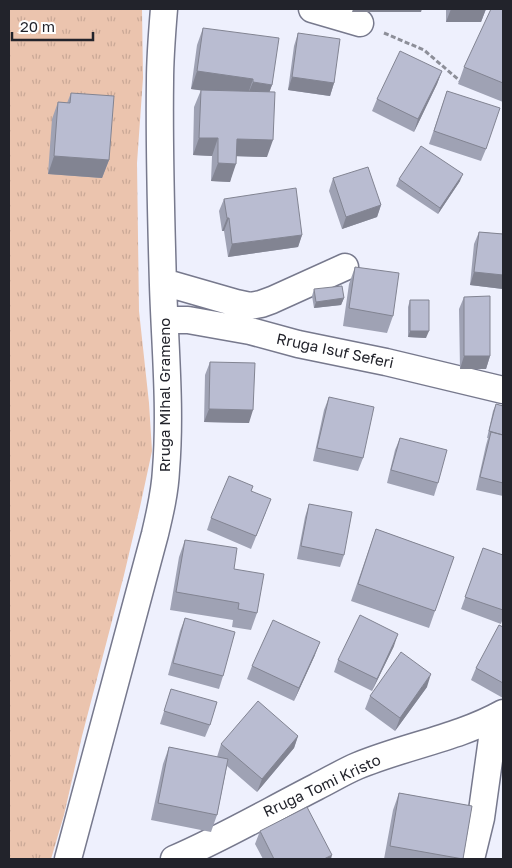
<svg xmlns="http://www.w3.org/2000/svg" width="512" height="868" viewBox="0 0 512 868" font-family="'Golos Text',sans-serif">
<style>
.grass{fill:url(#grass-tufts)}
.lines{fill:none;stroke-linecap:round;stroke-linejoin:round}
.minor-casing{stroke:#77798d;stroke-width:29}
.path{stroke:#8d8f99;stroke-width:3;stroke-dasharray:5 2.5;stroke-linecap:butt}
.minor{stroke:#fff;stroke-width:26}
.wall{fill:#9fa2b4}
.shaded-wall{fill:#828492}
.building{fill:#b9bcd1;stroke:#828492}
.labels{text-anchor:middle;stroke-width:5;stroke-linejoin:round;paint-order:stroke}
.street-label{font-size:15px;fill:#22232b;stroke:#fff}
</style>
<defs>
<pattern id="grass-tufts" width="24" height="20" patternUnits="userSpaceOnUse" patternTransform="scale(1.25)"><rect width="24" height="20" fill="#ebc4ae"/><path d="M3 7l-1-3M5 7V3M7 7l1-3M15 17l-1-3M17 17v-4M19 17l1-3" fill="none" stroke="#c9a896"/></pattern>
</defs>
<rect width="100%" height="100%" fill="#eef0fd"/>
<path class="grass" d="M9 9H142L143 78 137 163 139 311 149 403 152 451 140 507 124 575 82 736 64 815 51 859H9Z"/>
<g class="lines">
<defs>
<path id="minor" d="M312 9 360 23
M163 282 236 303 250 306 261 304 272 300 345 267
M165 320H188L250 331 298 344 386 362 503 390
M68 859 155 534C160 513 165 492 166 470 171 409 165 347 163 285 161 217 159 149 160 81 160 57 162 33 164 9
M174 859C223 838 269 811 316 787 330 780 343 772 357 766 405 746 458 738 503 713
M471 859 481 818 495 717"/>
</defs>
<use href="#minor" class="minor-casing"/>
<path class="path" d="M384 33 424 50 460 81"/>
<use href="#minor" class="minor"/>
</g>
<path class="wall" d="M446 9H486L481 22H446Z
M503 9V102L458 84 464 67Z
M203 28 272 85 269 92 267 157 236 156 230 182 211 181 212 156 193 155 194 107 201 90 191 89 197 45Z
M298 33 334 83 330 96 288 90 294 46Z
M442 71 437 84 414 132 372 111 377 99Z
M447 91 486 149 481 161 429 144Z
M71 93 109 160 102 178 48 174 52 119 58 102 67 103Z
M333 178 381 205 377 217 342 229 329 191Z
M399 179 460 181 438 214 396 186Z
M224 199 302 235 298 247 228 257 224 231H222L219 211Z
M479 232 503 234V289L470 285 474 244Z
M355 267 393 316 387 333 343 326 349 284Z
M314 289 344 298 341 305 314 308 312 296Z
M464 297 490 356 486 369H460L459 309Z
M410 300 426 338 408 337V307Z
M210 362 249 423 204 422 205 375Z
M329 397 363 458 358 471 313 461 324 410Z
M496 404 503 406V496L476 490 486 445 488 438H487L493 411Z
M400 438 438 483 434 496 387 483 395 450Z
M309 504 344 555 340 567 297 559 305 517Z
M266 512 251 549 207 530 211 518Z
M376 529 454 557 429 628 351 601Z
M185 540 234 569 257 613 251 630 232 627 233 620 170 610 179 557Z
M483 548 503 555V618L501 624 461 609Z
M185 618 223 676 219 689 168 675 180 631Z
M503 627V698L471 680 476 668Z
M394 646 372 691 334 672 338 660Z
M315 655 294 701 247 679 252 666Z
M427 687 395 731 365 709 370 696Z
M171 689 210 725 205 737 160 724Z
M298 736 294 748 257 792 227 766 217 815 211 832 151 820 163 764 169 747 217 757 221 744Z
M399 793 472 806 463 859H384L393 810Z
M260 831 331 859H263L255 844Z"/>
<path class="shaded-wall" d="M353 9H422L421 12H352Z
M451 9H486L481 22H446Z
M197 71 253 79 247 97 191 89Z
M442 71 437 84 414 132 418 119Z
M292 77 334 83 330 96 288 90Z
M253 82 272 85 266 102 246 99Z
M199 138H218L212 156 193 155Z
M237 139 273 140 267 157 230 156Z
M54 156 109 160 102 178 48 174Z
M218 163 236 164 230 182 211 181Z
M463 174 460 181 438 214 440 208Z
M381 205 377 217 342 229 346 217Z
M227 218H229L224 231H222Z
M302 235 298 247 228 257 232 244Z
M474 272 503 275V289L470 285Z
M344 298 341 305 314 308 316 302Z
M410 331H429L426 338 408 337Z
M464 356H490L486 369H460Z
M209 409 253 410 249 423 204 422Z
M398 634 394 646 372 691 377 679Z
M320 642 315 655 294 701 299 688Z
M431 674 427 687 395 731 400 718Z
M298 736 294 748 257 792 262 779Z
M332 855 331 859H324Z"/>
<path class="building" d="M491 9H503V83L464 67Z
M203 28 279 38 272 85 253 82V79L197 71Z
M298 33 340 39 334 83 292 77Z
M400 51 442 71 418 119 377 99Z
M201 90 275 92 273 140 237 139 236 164 218 163V138H199Z
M447 91 500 108 486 149 434 131Z
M71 93 114 96 109 160 54 156 58 102 70 103Z
M421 146 463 174 440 208 399 179Z
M368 167 381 205 346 217 333 178Z
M296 188 302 235 232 244 229 218H227L224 199Z
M479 232 503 234V275L474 272Z
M355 267 399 273 393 316 349 308Z
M342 286 344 298 316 302 314 289Z
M490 296V356H464V297Z
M410 300H429V331H410Z
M210 362 255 363 253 410 209 409Z
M329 397 374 407 363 458 317 448Z
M496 404 503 406V435L489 431Z
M491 432 503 435V483L480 477Z
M400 438 447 450 438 483 391 470Z
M229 476 253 486 251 491 271 499 256 536 211 518Z
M309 504 352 512 344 555 301 546Z
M376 529 454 557 435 611 358 584Z
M185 540 237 548 234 569 264 574 257 613 238 609 239 603 176 592Z
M483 548 503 555V610L465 597Z
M360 615 398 634 377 679 338 660Z
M185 618 235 632 223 676 173 663Z
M273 620 320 642 299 688 252 666Z
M499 625 503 627V683L476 668Z
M401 652 431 674 400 718 370 696Z
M171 689 217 702 210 725 164 711Z
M258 701 298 736 262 779 221 744Z
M169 747 228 759 217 815 158 803Z
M399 793 472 806 463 859 390 846Z
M307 807 332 855 324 859H274L260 831Z"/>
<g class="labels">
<g class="street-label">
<text transform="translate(335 351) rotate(12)" y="5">Rruga Isuf Seferi</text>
<text transform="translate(165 395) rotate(-90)" y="5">Rruga Mihal Grameno</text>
<text transform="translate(322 786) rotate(-25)" y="5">Rruga Tomi Kristo</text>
</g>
</g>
<rect width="512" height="868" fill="none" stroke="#22232b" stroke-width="20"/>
<path d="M12 32v8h81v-8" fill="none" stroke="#22232b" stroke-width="2.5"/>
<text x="20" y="32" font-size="15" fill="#22232b" stroke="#ffffff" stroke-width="4" paint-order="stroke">20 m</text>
</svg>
